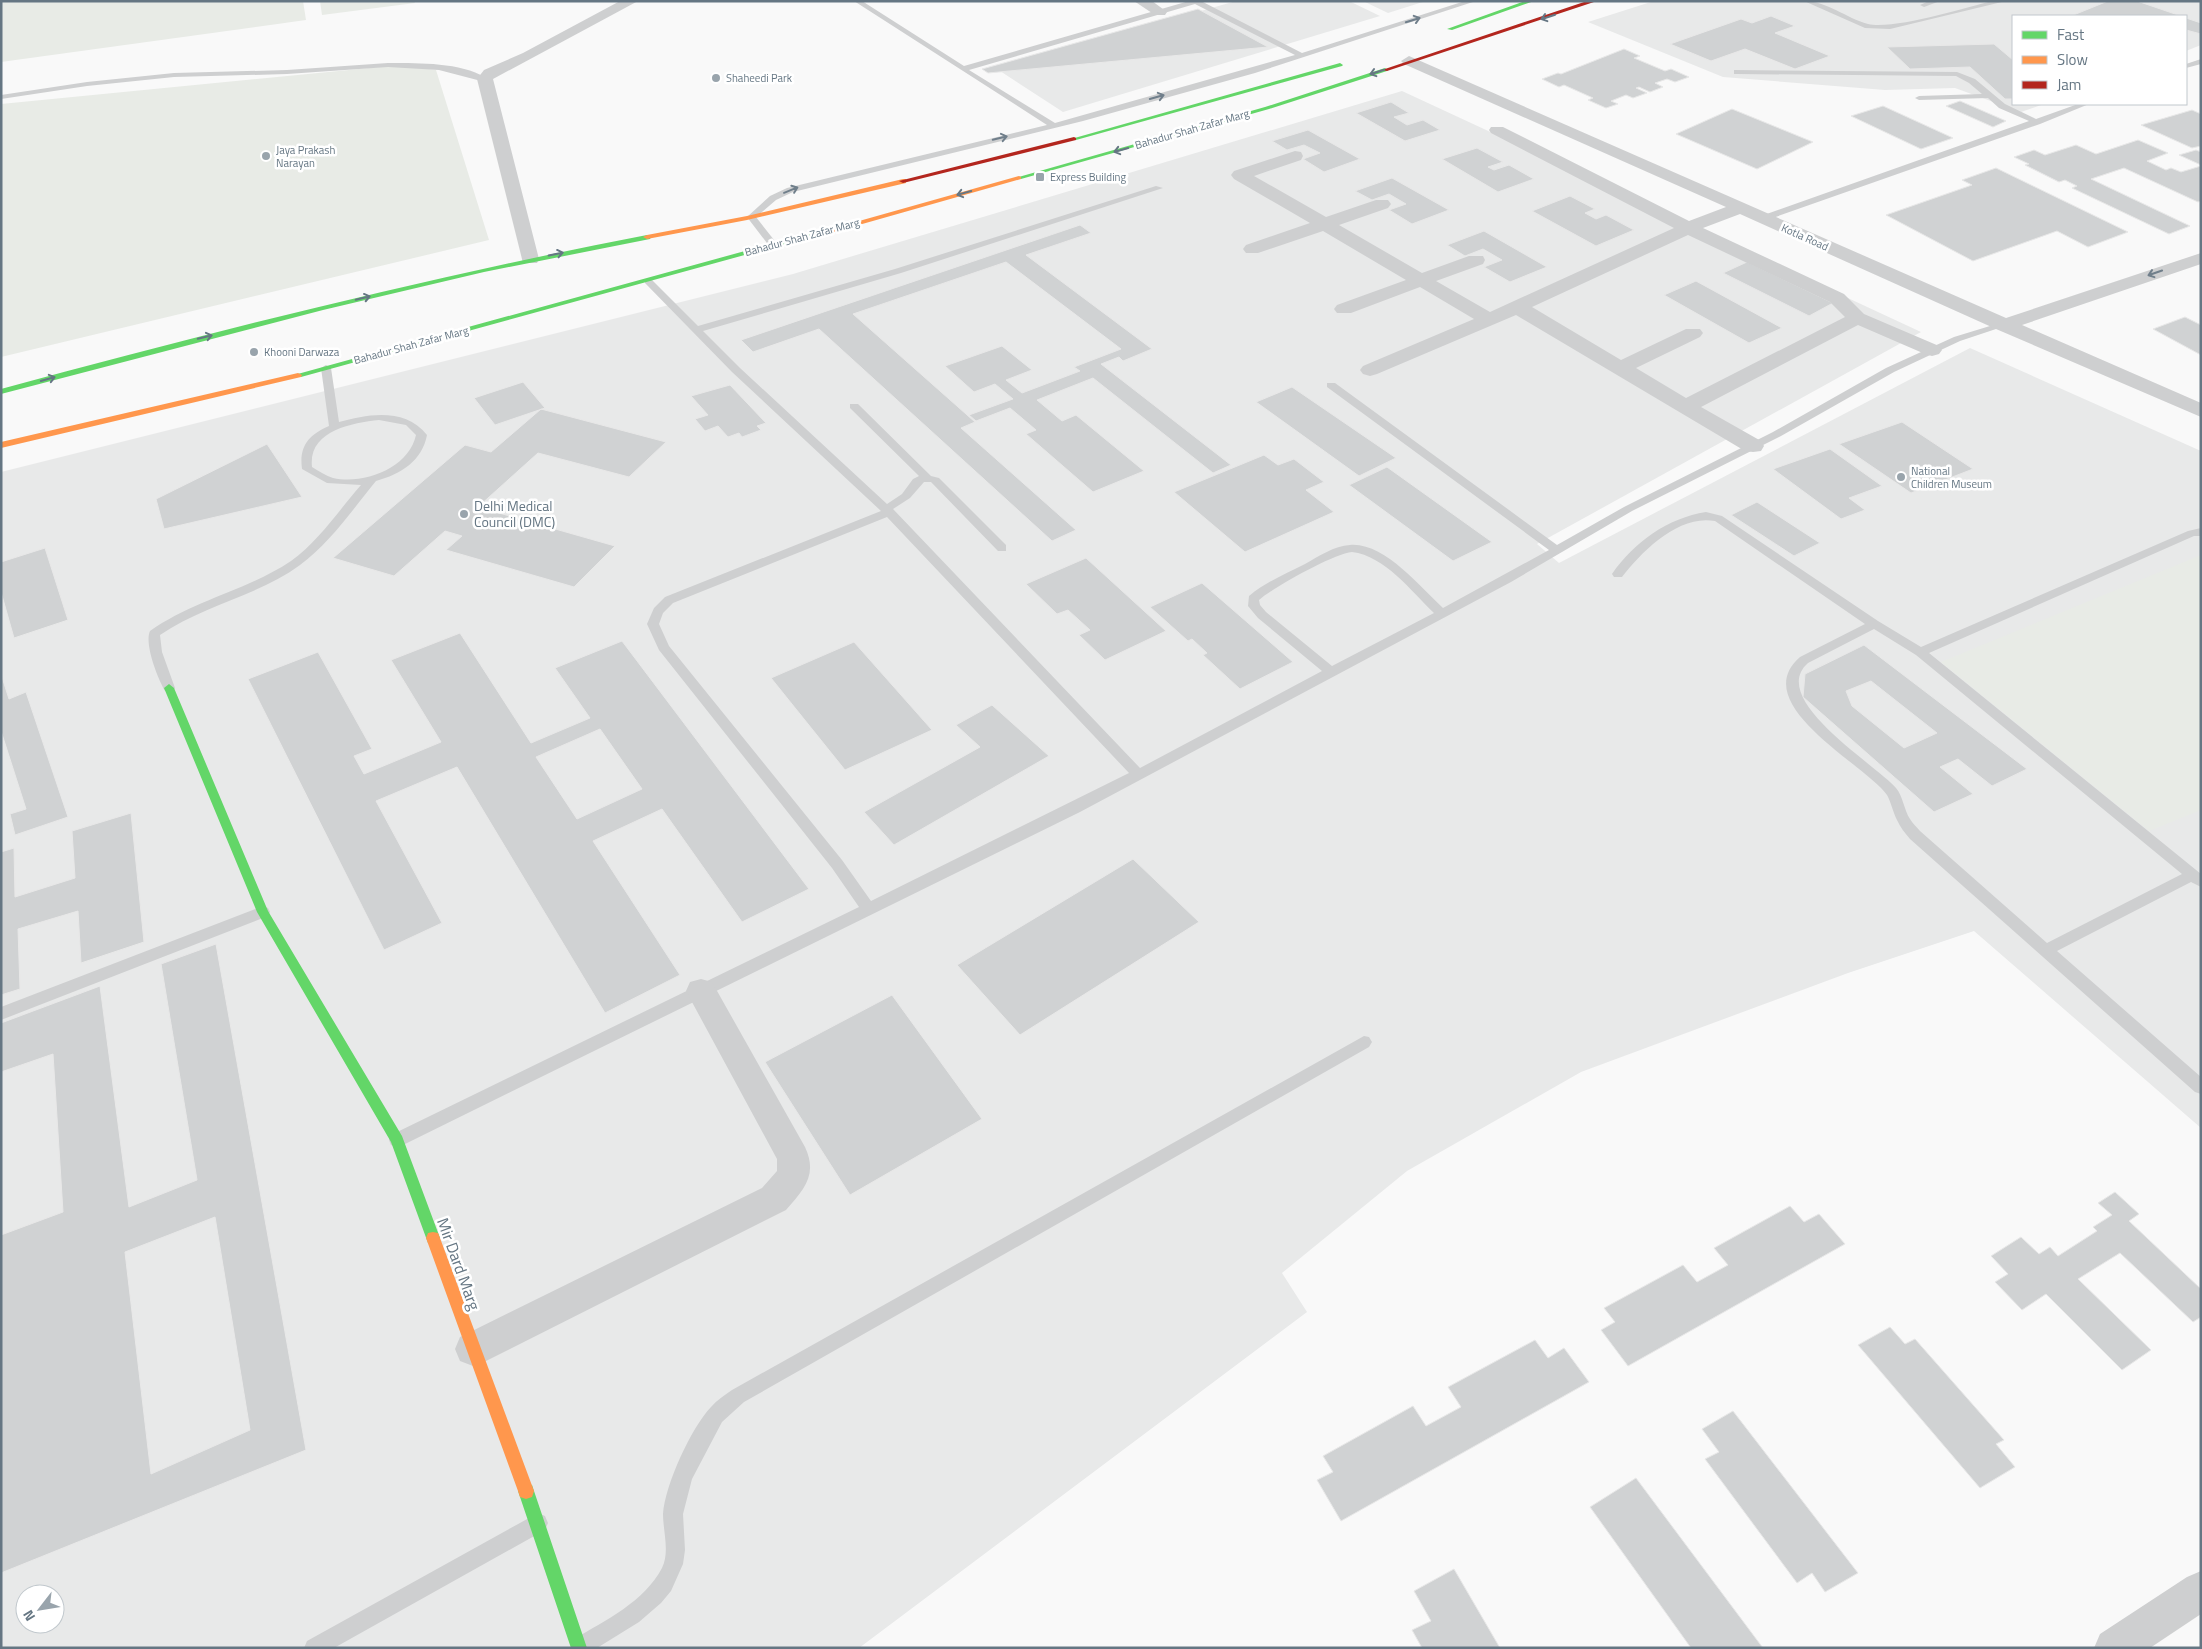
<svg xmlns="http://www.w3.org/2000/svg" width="2202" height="1649" viewBox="0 0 2202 1649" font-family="'Titillium Web',sans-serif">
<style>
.built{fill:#e8e9e9;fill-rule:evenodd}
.green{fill:#e8ebe6}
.building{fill:#d0d2d3;stroke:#e8e8e8;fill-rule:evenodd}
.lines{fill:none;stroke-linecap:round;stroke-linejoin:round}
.lane{fill:#cecfd0;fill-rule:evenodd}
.street{fill:#cecfd0;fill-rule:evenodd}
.fast{fill:#63d668;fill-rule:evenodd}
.slow{fill:#ff974d;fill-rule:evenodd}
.jam{fill:#b3261e;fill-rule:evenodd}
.oneway{stroke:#657683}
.oneway2{stroke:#707f8b}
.poi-dot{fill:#99a4ac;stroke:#fff;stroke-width:2}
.labels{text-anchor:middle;stroke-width:5;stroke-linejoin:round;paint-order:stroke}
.far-poi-label{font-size:11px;fill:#657683;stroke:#fff;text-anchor:start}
.far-street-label{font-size:11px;fill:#657683;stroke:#fff}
.poi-label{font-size:14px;fill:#657683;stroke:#fff;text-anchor:start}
.near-street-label{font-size:16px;fill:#657683;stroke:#fff}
</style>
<rect width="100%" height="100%" fill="#f9f9f9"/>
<path class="built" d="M1236 1H1349L1380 16 1063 112 997 69Z
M1363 1H1426L1388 13Z
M1654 1H2201V45L2186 51V16H2013V104H2044L2021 112 1955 88 1885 90 1723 77 1588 22Z
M1402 91 1921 332 1537 544 1559 563 1970 348 2201 451V1128L1974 931 1848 973 1581 1072 1407 1171 1282 1273 1307 1312 859 1648H1V472L793 274ZM25 1594H55V1624H25Z"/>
<path class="green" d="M1 1H303L306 20 1 62Z
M320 1H414L415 3 322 15Z
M400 65 436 70 489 240 1 357V104Z
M2201 555V810L2149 831 1941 662Z"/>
<path class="building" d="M2108 1H2137L2181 16H2071Z
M1198 9 1268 47 988 73 982 69Z
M1771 16 1795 26 1775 33 1830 56 1795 69 1745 49 1711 61 1670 44 1741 19 1752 23Z
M2186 18 2201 23V34L2186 30Z
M1994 44 2013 60V99H2005L1970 67 1910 69 1887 47Z
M1624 49 1640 56 1634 58 1665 71 1671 69 1689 77 1675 82 1667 79 1655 83 1663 87 1650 92 1639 87 1636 88 1647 93 1633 98 1626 95 1611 101 1618 104 1606 108 1588 100 1593 98 1564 85 1559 87 1542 79 1558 73 1561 74Z
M1960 101 2006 121 1993 127 1946 106Z
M1391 102 1409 113 1394 117 1407 125 1423 120 1440 130 1405 141 1356 113Z
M1883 106 1953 138 1921 149 1851 116Z
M1732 109 1813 142 1757 169 1676 134Z
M2192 110 2201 114V146L2192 148 2141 125Z
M1308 130 1360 159 1324 172 1303 159 1320 153 1304 145 1287 150 1272 141Z
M2138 140 2168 153 2147 161 2166 170 2171 168 2181 172 2201 166V201L2198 202 2124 168 2091 179 2190 226 2169 234 2072 188 2077 186 2065 180 2059 182 2025 165 2029 164 2014 157 2034 150 2045 155 2076 145 2096 154Z
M1477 148 1503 162 1488 167 1494 170 1509 165 1534 179 1498 192 1442 159Z
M2196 150 2201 152V165L2179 155Z
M1996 168 2128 232 2088 247 2057 231 1973 261 1886 215 1972 185 1962 180Z
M1392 178 1449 210 1412 224 1389 210 1406 204 1389 194 1372 200 1355 191Z
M1570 196 1595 209 1585 213 1596 219 1606 215 1634 230 1596 246 1532 211Z
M1080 225 1091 233 1026 255 1152 349 1123 361 1119 357 1101 364 1231 465 1213 473 1093 378 1037 400 1062 421 1076 415 1144 471 1093 492 1026 434 1036 430 1010 408 976 421 969 415 1013 399 995 384 974 392 945 366 1002 346 1032 370 1006 380 1022 393 1080 371 1074 367 1121 349 1006 262 853 314 975 422 961 428 1076 530 1052 541 819 329 753 352 741 340Z
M1484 231 1547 267 1510 282 1484 267 1502 260 1483 249 1465 256 1447 245Z
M1747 262 1833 303 1809 316 1723 273Z
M1696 281 1782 328 1749 343 1664 295Z
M2185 317 2201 325V355L2153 329Z
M523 382 545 408 495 425 474 398Z
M730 385 766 423 757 426 761 430 742 437 739 433 728 437 718 426 705 431 695 419 708 415 691 396Z
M1292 387 1396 458 1359 476 1256 402Z
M541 409 666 442 629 477 538 453 478 507 615 546 574 587 446 550 462 536 445 531 394 576 333 558 465 445 491 452Z
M1902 422 1973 469 1911 493 1839 444Z
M267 444 302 497 164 529 156 499Z
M1830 449 1882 486 1849 498 1865 510 1841 519 1773 469Z
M1264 455 1278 465 1294 459 1324 482 1306 490 1334 512 1245 552 1174 492Z
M1387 467 1492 542 1453 561 1349 485Z
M1757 502 1820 543 1794 556 1731 515Z
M45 548 68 620 14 638 1 592V562Z
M1086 558 1166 631 1105 660 1079 635 1090 630 1068 610 1057 614 1026 584Z
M1202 583 1293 662 1240 689 1203 655 1207 653 1192 639 1188 641 1150 607Z
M460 633 531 743 590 718 555 668 622 641 809 889 742 922 662 809 593 841 680 975 605 1013 457 767 376 801 442 923 384 950 248 679 318 652 372 749 354 756 364 774 441 742 391 660Z
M854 642 932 730 845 770 771 678Z
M1864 645 2027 769 1992 786 1958 759 1940 767 1973 794 1934 812 1803 697 1805 674ZM1871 681 1937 733 1904 748 1852 706 1846 691Z
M1 674 9 699 26 692 68 817 15 835 10 814 26 809 1 731Z
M992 705 1049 756 894 845 864 812 980 747 956 725Z
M600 729 642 789 577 819 536 757Z
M131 813 144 942 81 963 78 911 18 929 20 989 1 995V852L14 848 15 897 75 878 72 831Z
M1133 859 1199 922 1020 1035 957 965Z
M216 944 306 1450 1 1573V1235L63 1212 53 1054 1 1072V1023L100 986 129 1207 197 1180 161 964ZM215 1217 250 1430 151 1474 125 1252Z
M892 995 982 1119 850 1195 765 1062Z
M2115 1192 2139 1214 2129 1221 2201 1289V1317L2193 1322 2120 1253 2078 1279 2151 1350 2122 1370 2046 1294 2022 1310 1995 1282 2008 1274 1991 1256 2021 1237 2039 1254 2050 1247 2058 1256 2097 1231 2093 1227 2112 1215 2098 1203Z
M1790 1206 1804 1222 1819 1214 1845 1244 1628 1366 1601 1330 1615 1322 1604 1308 1683 1265 1697 1282 1728 1265 1714 1248Z
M1890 1327 1905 1344 1915 1339 2004 1440 1996 1444 2015 1467 1980 1488 1858 1345Z
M1535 1340 1548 1358 1564 1348 1589 1382 1341 1521 1317 1480 1333 1472 1323 1456 1413 1406 1426 1426 1461 1407 1448 1387Z
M1733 1411 1858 1573 1825 1592 1812 1573 1797 1583 1705 1459 1719 1452 1702 1429Z
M1636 1478 1763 1648H1691L1590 1507Z
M1454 1569 1500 1648H1422L1412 1630 1431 1621 1414 1591Z"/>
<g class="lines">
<path class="lane" d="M854 1H862L964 66 1189 1H1201L1302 53 1465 1H1476L1255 73 1083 121 793 192 776 200 756 217 778 245 770 247 747 217 770 196 787 188 1047 125ZM1195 4 1295 55 1055 123 969 70Z
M1804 1C1827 1 1846 18 1868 24 1893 30 1965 8 1992 1H2006L1890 29 1865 28Z
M1929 1H1940L1924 7 1920 5Z
M2201 59V64L2186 68V64Z
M388 63C416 63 466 62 489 80L485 82 439 70 388 67 287 74 174 77 87 86 1 99V95L87 82 174 73 287 70Z
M1734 70 1957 72 1975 79 2005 104 2036 119 2078 104H2089L2040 124 1764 221 1761 220V216L2029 121 1999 108 1988 98 1919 100 1915 98 1919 96 1982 94 1969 83 1956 76 1737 74H1734Z
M1156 186 1163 188 901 273 703 331 740 368 887 504 902 494 913 479 919 476 850 408V404H858L931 476 939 478 1006 545V551H998L931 482H924L910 498 893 509 1140 768 1322 671 1258 618 1248 606 1249 596C1266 582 1285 574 1305 564 1319 556 1334 546 1350 545 1384 542 1420 587 1443 608L1549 550 1327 387V383H1335L1557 545 1624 507 1773 432 1886 368 1954 337 2003 322 2008 325 1960 341 1894 372 1781 436 1632 511 1511 582 1080 812 403 1145 397 1147 391 1145 389 1140 391 1135 859 907 832 868 659 650 647 624 654 608 665 597 881 511 732 372 645 283V279H651L698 326 895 269ZM887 517 1129 773 871 901 842 860 669 646 659 624 663 613 673 603ZM1352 552C1385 556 1411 591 1434 613L1332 666 1266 612 1260 605 1259 600C1274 587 1333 554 1352 552Z
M326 365 331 368 339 422C368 414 405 407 427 435 422 461 401 474 376 481 353 509 330 543 300 565 258 596 203 605 160 635L162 652 175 688 173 691H165C158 679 144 644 150 631 194 600 248 590 291 561 319 541 339 510 361 485L327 483 302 469C299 447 308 435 329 426L321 368ZM379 420 406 425 416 435C409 468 364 485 333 478 326 476 319 471 312 467 308 431 351 423 379 420Z
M1706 512 1722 516 1878 621 1921 647 2188 531 2201 528V536H2194L1929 653 2201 874V887L2191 882 2057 951 2201 1077V1094L2195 1092 1910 839C1905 833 1900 827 1897 820 1893 812 1891 802 1887 795 1865 764 1746 704 1800 657L1865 624 1715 521C1679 514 1642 551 1622 577H1614L1612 574C1634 542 1668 518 1706 512ZM1874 629 1916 655 2182 874 2047 943 1920 831C1917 827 1913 824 1910 819 1904 810 1903 796 1896 788 1875 764 1767 699 1808 663Z
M263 906 268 908 270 912 268 916 1 1020V1007Z
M1364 1036 1369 1037 1372 1042 1369 1047 744 1402 722 1422 692 1479 683 1514 685 1550 683 1564 671 1591 661 1603 639 1622 597 1648H572L574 1639C606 1620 644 1602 662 1568 670 1552 663 1531 663 1514 665 1485 691 1428 711 1407 717 1400 725 1395 732 1390Z
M538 1513 545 1516 548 1523 545 1530 334 1648H304L307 1641Z"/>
<path class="street" d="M620 1H638L493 79 539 259 537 263H523L477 79 484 70 523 53Z
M1134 1H1152L1167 12 1165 15H1155Z
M1409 56 2006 318 2201 253V264L2022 325 2201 403V417L1996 329 1740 214 1703 228 1844 294 1864 314 1939 346 1942 350 1939 354 1932 356 1925 354 1858 325 1701 407 1761 441 1764 446 1761 451 1753 452 1745 451 1516 315 1377 374 1370 376 1363 374 1360 370 1363 366 1474 319 1420 287 1351 313H1337L1334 309 1337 305 1406 280 1323 231 1258 253H1246L1243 249 1246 245 1310 223 1234 179 1231 175 1234 171 1295 151 1301 152 1303 156 1301 160 1254 176 1326 217 1376 200H1388L1391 204 1388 208 1339 225 1422 273 1469 256H1483L1485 260 1483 264 1436 281 1490 312 1674 228 1491 133 1489 130 1491 127H1503L1689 221 1726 207 1404 64 1401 61ZM1688 235 1830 302 1845 317 1686 398 1636 368 1700 337 1703 333 1700 329H1686L1621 360 1532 307Z
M701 979 712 982 805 1147C818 1175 804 1189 786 1210L486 1361 473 1366 460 1361 455 1349 460 1337 762 1188 777 1171V1159L686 991 690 982Z
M2201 1571V1614L2150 1648H2094L2100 1634 2187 1577Z"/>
<path class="fast" d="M1525 1H1534L1452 30 1447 29Z
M1340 63 1343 65 1342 66 1076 140 1071 139Z
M1385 68 1388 70 1387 71 1269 109 1021 179 1015 178 1265 107Z
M814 232 821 234 301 377H295L294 375Z
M647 235 651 237 650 239 484 272 323 310 1 394V389C215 331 429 277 647 235Z
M169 684 174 688 268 911 402 1136 440 1238 438 1243 433 1244 428 1243 391 1142 257 912 164 688Z
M526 1483 532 1485 534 1491 587 1648H571L518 1491 520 1485Z"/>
<path class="slow" d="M1019 176 1021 177V179L820 236 813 234Z
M903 179H906V183L747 220 647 239 643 237 647 235 747 216Z
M298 373 302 375 301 377 1 448V442Z
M433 1232 438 1233 440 1238 534 1491 532 1497 526 1499 520 1497 518 1491 426 1238 428 1233Z"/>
<path class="jam" d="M1587 1H1597L1387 71 1382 70Z
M1074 137 1076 138V140L903 183 899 181Z"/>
</g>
<defs><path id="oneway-shaft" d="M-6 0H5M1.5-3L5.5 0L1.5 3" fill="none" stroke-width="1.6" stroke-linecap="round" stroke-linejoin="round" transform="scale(1.25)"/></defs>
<g class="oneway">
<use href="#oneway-shaft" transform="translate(1548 17) rotate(162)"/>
<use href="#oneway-shaft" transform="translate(1377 72) rotate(162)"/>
<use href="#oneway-shaft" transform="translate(1121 150) rotate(164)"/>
<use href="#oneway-shaft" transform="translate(964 193) rotate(165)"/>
<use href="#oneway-shaft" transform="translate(556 254) rotate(-11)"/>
<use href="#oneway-shaft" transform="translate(363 298) rotate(-13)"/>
<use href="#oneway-shaft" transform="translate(205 337) rotate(-14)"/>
<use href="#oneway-shaft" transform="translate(48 379) rotate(-16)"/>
</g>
<g class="oneway2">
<use href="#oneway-shaft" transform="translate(1413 20) rotate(-17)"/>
<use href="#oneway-shaft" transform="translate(1157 97) rotate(-16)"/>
<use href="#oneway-shaft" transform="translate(1000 138) rotate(-14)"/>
<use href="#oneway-shaft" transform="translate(791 190) rotate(-22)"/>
<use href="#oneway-shaft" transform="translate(2155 273) rotate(161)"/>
</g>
<g class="poi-dot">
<circle cx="716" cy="78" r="5"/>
<circle cx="266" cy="156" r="5"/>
<rect x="1035" y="172" width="10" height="10" rx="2.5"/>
<circle cx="254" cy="352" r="5"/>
<circle cx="1901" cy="477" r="5"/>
<circle cx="464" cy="514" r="5"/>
</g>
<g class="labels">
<g class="far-poi-label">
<text x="726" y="82">Shaheedi Park</text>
<text x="276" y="154">Jaya Prakash<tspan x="276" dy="13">Narayan</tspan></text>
<text x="1050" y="181">Express Building</text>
<text x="264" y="356">Khooni Darwaza</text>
<text x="1911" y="475">National<tspan x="1911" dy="13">Children Museum</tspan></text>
</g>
<g class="far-street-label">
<text transform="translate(1192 129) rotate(-16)" y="4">Bahadur Shah Zafar Marg</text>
<text transform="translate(802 237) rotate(-15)" y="4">Bahadur Shah Zafar Marg</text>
<text transform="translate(1805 237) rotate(24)" y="4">Kotla Road</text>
<text transform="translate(411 345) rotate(-15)" y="4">Bahadur Shah Zafar Marg</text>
</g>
<g class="poi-label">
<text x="474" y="511">Delhi Medical<tspan x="474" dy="16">Council (DMC)</tspan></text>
</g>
<g class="near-street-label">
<text transform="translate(459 1264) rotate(70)" y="6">Mir Dard Marg</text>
</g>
</g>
<rect width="2202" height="1649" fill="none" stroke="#657683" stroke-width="5"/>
<rect x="2012" y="15" width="175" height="90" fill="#ffffff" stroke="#c1c8cd"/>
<rect x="2022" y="31" width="25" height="8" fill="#63d668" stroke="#c1c8cd"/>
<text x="2057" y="40" font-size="15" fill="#657683">Fast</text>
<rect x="2022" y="56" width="25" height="8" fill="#ff974d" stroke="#c1c8cd"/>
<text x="2057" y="65" font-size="15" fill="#657683">Slow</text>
<rect x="2022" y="81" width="25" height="8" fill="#b3261e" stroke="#c1c8cd"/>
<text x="2057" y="90" font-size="15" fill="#657683">Jam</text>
<g transform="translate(40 1609) rotate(239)"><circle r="24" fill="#ffffff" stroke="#c1c8cd"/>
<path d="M0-4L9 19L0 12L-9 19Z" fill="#99a4ac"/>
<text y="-8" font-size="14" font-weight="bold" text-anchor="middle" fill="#657683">N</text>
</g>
</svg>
